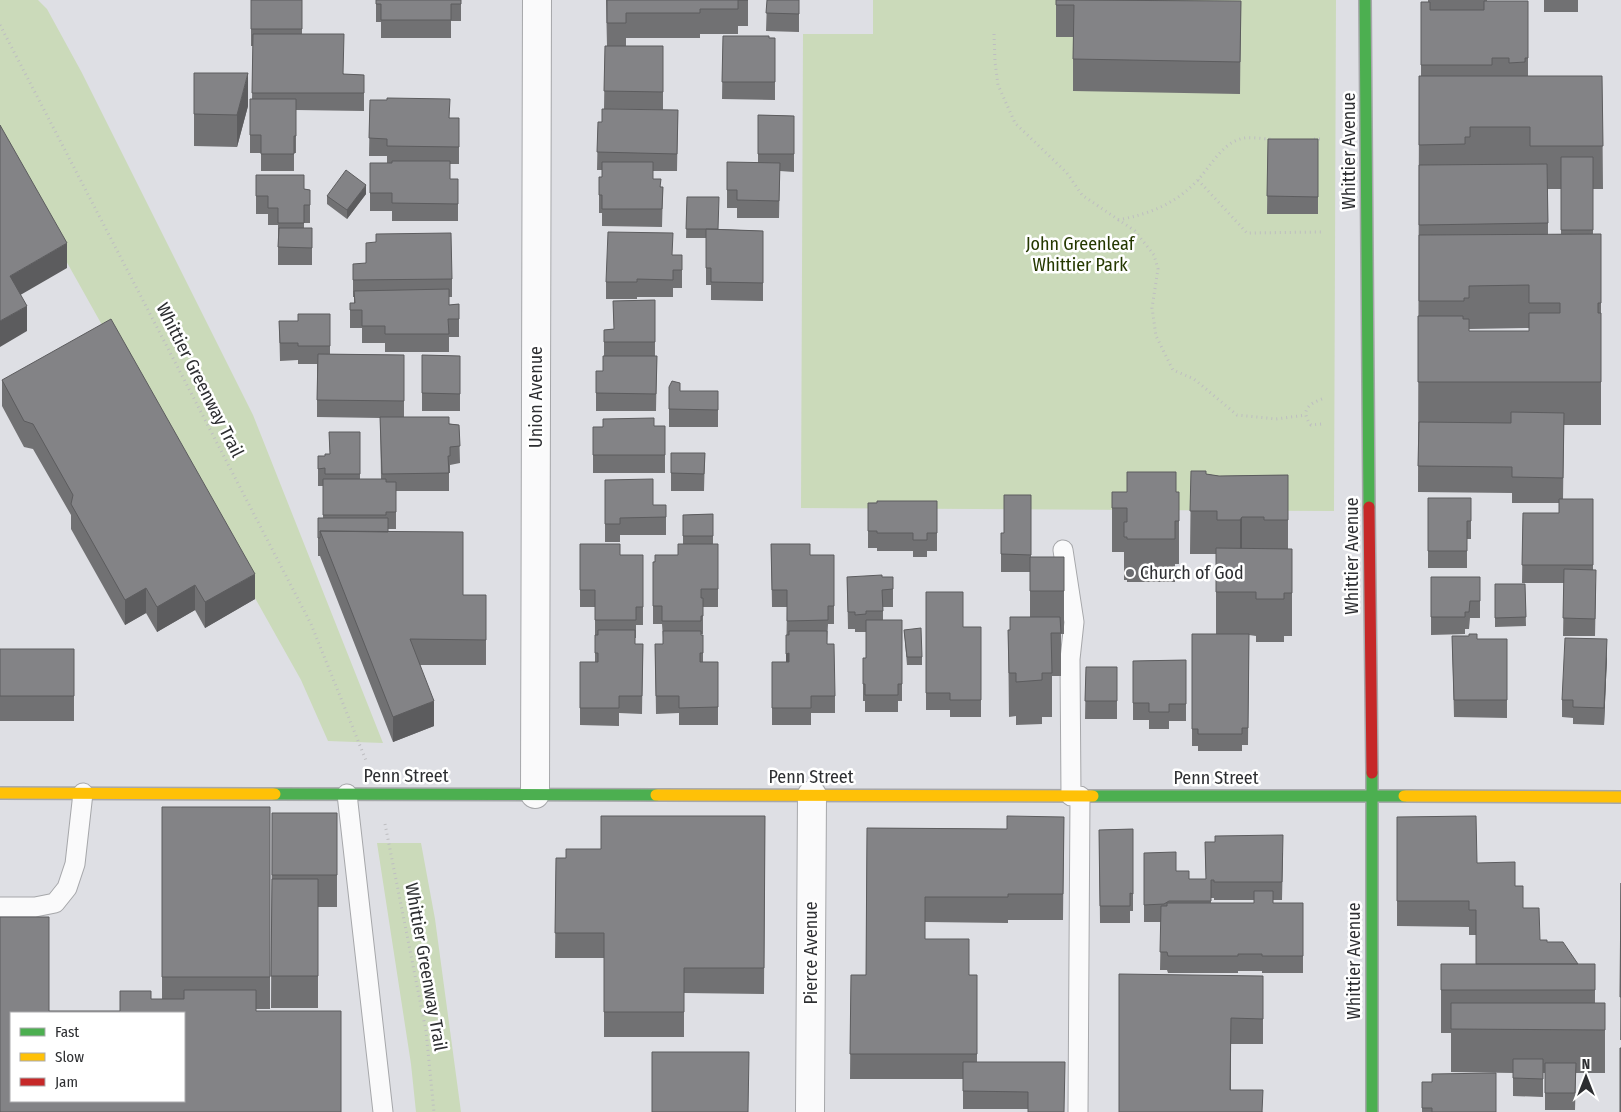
<svg xmlns="http://www.w3.org/2000/svg" width="1621" height="1112" viewBox="0 0 1621 1112" font-family="'Fira Sans Condensed',sans-serif">
<style>
.green{fill:#cbdaba}
.lines{fill:none;stroke-linecap:round;stroke-linejoin:round}
.lane-casing{stroke:#a6a7aa;stroke-width:21}
.street-casing{stroke:#a6a7aa;stroke-width:30}
.fast-casing{stroke:#a6a7aa;stroke-width:14}
.slow-casing{stroke:#a6a7aa;stroke-width:14}
.jam-casing{stroke:#a6a7aa;stroke-width:14}
.path{stroke:#bebec1;stroke-width:3;stroke-dasharray:1 4;stroke-linecap:butt}
.lane{stroke:#fafafb;stroke-width:19}
.street{stroke:#fafafb;stroke-width:28}
.fast{stroke:#4caf50;stroke-width:11}
.slow{stroke:#ffc107;stroke-width:11}
.jam{stroke:#c62828;stroke-width:11}
.wall{fill:#717173;fill-rule:evenodd}
.shaded-wall{fill:#5c5c5e}
.building{fill:#838386;stroke:#5c5c5e;fill-rule:evenodd}
.poi-dot{fill:#6b6c70;stroke:#fff;stroke-width:2}
.labels{text-anchor:middle;stroke-width:5;stroke-linejoin:round;paint-order:stroke}
.street-label{font-size:18px;fill:#2d2e31;stroke:#fff}
.park-label{font-size:18px;fill:#253800;stroke:#fff}
.poi-label{font-size:18px;fill:#2d2e31;stroke:#fff;text-anchor:start}
</style>
<rect width="100%" height="100%" fill="#dedfe4"/>
<path class="green" d="M0 0H38L47 9 82 73 253 415 383 743 328 741 301 680 0 143Z
M873 0H1336L1334 511 801 508 803 34H873Z
M377 843H421L435 919 461 1112H416L411 1064Z"/>
<g class="lines">
<defs>
<path id="lane" d="M1063 550 1074 622 1070 659 1071 796
M347 794 383 1112
M0 907H35L55 903 67 888 75 864 83 793
M1078 1112 1080 796"/>
<path id="street" d="M535 794 537 0
M810 1112 812 795"/>
<path id="fast" d="M1365 0 1369 507
M1372 773V1112
M275 794 656 795
M1093 796H1404"/>
<path id="slow" d="M0 793 275 794
M656 795 1093 796
M1404 796 1621 797"/>
<path id="jam" d="M1369 507 1372 773"/>
</defs>
<use href="#lane" class="lane-casing"/>
<use href="#street" class="street-casing"/>
<use href="#fast" class="fast-casing"/>
<use href="#slow" class="slow-casing"/>
<use href="#jam" class="jam-casing"/>
<path class="path" d="M0 25 311 624 367 763
M994 34 995 62 998 85 1015 123 1067 173 1082 195 1135 231 1154 255 1158 269 1152 308 1156 336 1173 370 1194 379 1237 415 1276 419 1306 415
M1314 139H1323
M1198 180 1247 233 1322 232
M1118 220C1148 214 1171 206 1194 184 1208 171 1220 145 1240 139 1248 136 1262 139 1271 139
M1322 399C1308 404 1300 411 1311 425L1322 424
M385 824 426 1031 434 1112"/>
<use href="#lane" class="lane"/>
<use href="#street" class="street"/>
<use href="#fast" class="fast"/>
<use href="#slow" class="slow"/>
<use href="#jam" class="jam"/>
</g>
<path class="wall" d="M251 0H302V34L344 74 364 75V111L296 110V153H294V171H261V153H250V99H252L253 46H251Z
M376 0H461V21H451V38H381V22H376Z
M606 0H748V26H738V34H700V38H626V46H663V110L604 109 605 46H607Z
M767 0H799V32L766 31Z
M1056 0 1241 1 1240 94 1073 91V37H1056Z
M1428 0H1487V1H1528V76H1602L1603 189H1593V234H1601V425H1564L1563 499H1593V570L1596 587 1595 636H1563L1564 583H1522L1523 513H1559V503H1512V493L1418 492 1419 76H1421V2H1428ZM1548 189H1561V234L1548 235ZM1529 328V331H1469V329Z
M1532 0H1578V12H1544V0Z
M723 36 775 38V100L722 99Z
M194 73 248 106 237 147 194 146Z
M370 100 450 118H459V164H450V179H458V221H392V211H370V163H387V156H369Z
M678 110 677 171H653V179L661 187H663L662 227 602 226V213H599V177H602V170H597L598 122H602Z
M758 115 794 116V172L780 171 779 218H737V208H727V162L758 163Z
M1268 139H1318V214H1267Z
M256 175 304 189 310 190V223H304V228H312V265H278V225H268V214H256Z
M366 194 347 219 327 204V196Z
M687 197 718 229 763 231V301L711 300V285H706V238H686Z
M366 243 452 279V297H449V305L459 304V337H449V352H385V343H362V328H350V303H354V297H353V264H366Z
M673 255H682V288H673V297H637V299H606V282Z
M655 300V356H657L656 411H596V371H603L604 356V330L614 329 613 301Z
M330 314V354L404 355V417L459 425 460 463 450 465V473H449V491H396V529H388V532L463 595H486V665H420L434 726 393 742 320 556H318V518H323V486H318V456H325L330 454 329 432H360V479H381L380 418 317 417V364H298V360L280 361 279 321H298Z
M422 355 460 356V411H422Z
M2 380 255 599 205 628 195 610 157 632 146 613 125 625 71 529V515L33 449 24 447 2 406Z
M669 387 680 391H718V427H669Z
M665 426V473H593V427Z
M671 453H705L704 491H671Z
M1191 471 1206 474 1219 476 1288 475V549H1292V636H1284V642H1256V636L1249 635 1248 745H1242V751H1198V746H1192V634H1216V554H1190Z
M605 480 653 505H666V535H620V542H605Z
M1112 492H1179V564H1175V582H1127V580H1124V552H1112Z
M1031 495V557H1064V634H1061V676H1052V717H1042V724L1016 725V716L1009 717 1008 630H1010V617H1030V572H1001V533H1004Z
M1428 498H1471V539H1467V568H1428Z
M937 501V551H927V557H913V551H877V548H868V503Z
M713 514V544H718V607H703V634H701V635H703V662H718V725H679V713L656 714 655 644H663V638L662 624H653V562L678 555 683 544V515Z
M580 544 620 555H643V625H636V638H635V644H643L642 714 619 713V726L580 725V662H595V607H580Z
M771 544 810 555H834V624H828L827 644 835 696V713H811V725H772V662H786L787 607H772Z
M847 577H893V607H883V620H902V701H898V712H865V701H863V658H866V632H855V629H848Z
M1431 577H1480V618H1470L1469 629H1465V634L1431 635Z
M1495 584H1525L1526 626 1495 627Z
M926 592 963 627H981V717H950V710H926Z
M904 630 922 657V665H907Z
M1452 636 1477 639H1507V718L1454 717Z
M0 649H74V721H0Z
M1607 657 1604 725 1573 724V718L1562 717V700Z
M1186 660V721H1169V729H1149V720H1133V661Z
M1086 667H1117V719H1085Z
M162 807H270V1009H256V1011H49H120L162 999Z
M272 813H337V907H318V1008H271Z
M765 816 764 994 684 993V1037H604V958H555L556 858H566L601 849Z
M1064 817 1063 920H1008V923L925 922V939L969 975H977V1062H1065L1028 1109H963V1079H850L851 975H866L867 828 1007 829Z
M1397 817 1477 863 1515 886 1523 908 1540 940 1547 942 1578 964H1595V1003H1605V1073H1576L1575 1110H1545V1073H1543V1097L1513 1096V1073L1451 1072V1033H1441V964H1476V935H1469V927L1397 926Z
M1133 829V911H1130V923H1100L1099 830Z
M1205 842 1283 853 1282 900H1273V903H1303V973H1262V971H1238V973H1168L1167 970H1160L1161 922H1144V853L1176 871 1189 879H1206ZM1211 898H1214V900H1254V903H1211Z
M1621 883V1040H1620Z
M1263 976V1044H1231V1090L1263 1112H1119Z
M1422 1082 1496 1112H1422Z"/>
<path class="shaded-wall" d="M248 73V106L237 147V115Z
M366 185V194L347 219V210Z
M67 243V268L10 301V276Z
M27 306V331L0 347V321Z
M1242 517V560L1240 563V520Z
M255 574V599L205 628V602Z
M195 585V610L157 632V607Z
M146 588V613L125 625V600Z
M1607 639V657L1604 725V708Z
M789 653V671H786V654Z
M434 701V726L393 742V717Z"/>
<path class="building" d="M251 0H302V29H251Z
M376 0H461V4H451V20H381V4H376Z
M607 0H748H738V9H700V13H626V23H607Z
M767 0H799V14L766 13Z
M1056 0 1241 1 1240 62 1073 59 1074 5H1056Z
M1484 1H1528V58H1525V62L1509 63V58H1492V65H1421V2H1430V10H1484Z
M253 34H344L343 74 364 75V93H252Z
M723 36H769V38H775V82H722Z
M605 46H663V92L604 91Z
M194 73H248L237 115 194 114Z
M1419 76H1602L1603 146H1530V127H1470V137H1465V144L1419 145Z
M387 98 450 99 449 118H459V147L387 146V139L369 138 370 100H387Z
M250 99H296V136H294V154H261V135H250Z
M602 109 678 110 677 154 597 152 598 122H602Z
M758 115 794 116V154H758Z
M0 125 67 243 10 276 27 306 0 321Z
M1268 139H1318V197L1267 196Z
M1561 157H1593V230H1561Z
M392 161H450V179H458V204L392 203V193H370V163H392Z
M602 162H653V179H661L660 187H663L662 209H602V195H599V177H602Z
M727 162 780 163 779 201 737 200V190H727Z
M1547 164 1548 223 1419 225V165Z
M346 170 366 185 347 210 327 196Z
M256 175H304V189L310 190V205H304V223H278V208H268V196H256Z
M687 197H719L718 229H686Z
M279 228H312V248L278 247Z
M706 229 763 231V283L711 282V268H706Z
M608 232 673 233 672 255H682V270H673V280L637 279V282H606Z
M451 233 452 279 353 280V264L366 263V243L376 242V234Z
M1601 234V303H1598V313H1601V382H1418V316H1463V319H1469V331H1529V313H1560V303H1529V285L1469 286V298H1464V301H1419V235Z
M449 289V305L459 304V319H448L449 334H385V326H362V310H350V303H355L354 291Z
M655 300V342H604V330L614 329 613 301Z
M298 314H330V346H298V343H280L279 321H298Z
M111 319 255 574 205 602 195 585 157 607 146 588 125 600 71 504 73 495 33 424 24 421 2 380Z
M318 354 404 355V401L317 400Z
M422 355 460 356V394L422 393Z
M603 356H657L656 394 596 393V371H603Z
M672 381 680 383V391H718V410L669 409V387Z
M1511 412 1564 413 1563 478 1512 477V467L1418 466 1419 422 1511 423Z
M380 417H449V424L459 425 460 446 450 447V456H448L449 473 382 474Z
M654 418V426H665V455H593V427H603V419Z
M329 432H360V474H325V468L318 469V456H325V454H330Z
M671 453H705L704 474 671 473Z
M1191 471H1206V474L1219 476 1288 475V520H1264V517H1242L1240 520H1217V511H1190Z
M1127 472H1176V492H1179V521H1175V539H1127V537H1124V522H1127V508H1112V492H1127Z
M323 479H386V482H396V512H386V515H323Z
M653 479V505H666V517L620 518V524H605V480Z
M1004 495H1031V555L1001 554V533H1004Z
M1428 498H1471V521H1467V551H1428Z
M1559 499H1593V565H1522L1523 513H1559Z
M877 501H937V533H927V540H913V533H877V531H868V503H877Z
M713 514V536H683V515Z
M318 518H388V532L320 531V538H318Z
M320 531 463 532V595H486V640L410 639 434 701 393 717Z
M580 544H620V555H643V607H636V620H595V590H580Z
M678 544H718V589H701V598H703V616H701V621H662V606H653V562H655V555H678Z
M771 544H810V555H834V606H828V620L787 621V590H772Z
M1216 548 1292 549V593H1284V599H1256V592H1216Z
M1030 557H1064V591H1030Z
M1564 569 1596 570 1595 619 1563 618Z
M882 575V577H893V589L882 590 883 611H866V614L855 615V612H848L847 577Z
M1431 577H1480V601H1470L1469 612H1465V617H1431Z
M1495 584H1525L1526 617 1495 618Z
M926 592H963V627H981V700H950V693H926Z
M1010 617H1060L1061 633H1051L1052 673H1042V680L1016 682V673H1009L1008 630H1010Z
M866 620H902V684H898V695H865V684H863V658H866Z
M921 628 922 657H907L904 630Z
M598 630H635V644H643L642 696H619V708H580V662H598V653H595V635H598Z
M663 631H701V635H703V653H700V662H718V707L679 708V696H656L655 644H663Z
M789 631H827V644H834L835 696H811V708H772V662H789V653L786 654V635H789Z
M1192 634H1249L1248 728H1242V734H1198V729H1192Z
M1469 634H1477V639H1507V700H1454L1452 636H1469Z
M1565 638 1607 639 1604 708 1573 707V700H1562Z
M0 649H74V696H0Z
M1186 660V704H1169V712H1149V703H1133V661Z
M1086 667H1117V701H1085Z
M162 807H270V977H162Z
M272 813H337V875H272Z
M601 816H765L764 968H684V1012H604V933H555L556 858H566V849H601Z
M1007 816 1064 817 1063 894H1008V897H925V939H969V975H977V1054H850L851 975H866L867 828 1007 829Z
M1476 816 1477 863 1515 862V886H1523V908H1539L1540 940H1547V942H1563L1578 964H1476V910H1469V901H1397V817Z
M1133 829V894L1130 893V906H1100L1099 830Z
M1283 835 1282 882H1214V880H1211V901H1169L1164 904 1144 905V853L1176 852V871H1189V879H1206L1205 842H1215V836Z
M272 879H318V976H271Z
M1621 883V997H1620Z
M1254 891H1273V903H1303V956H1262V954H1238V956H1168L1167 952H1160L1161 906H1167V903H1254Z
M0 917H49V1011H120V991H151V999H184V990H256V1011H341V1112H0ZM11 1013H184V1101H11Z
M1441 964H1595V990H1441Z
M1119 974 1263 976V1019L1231 1018 1230 1090H1263L1262 1112H1119Z
M1451 1003H1605V1030L1451 1029Z
M1620 1048H1621V1112H1620Z
M652 1052H749L748 1112H652Z
M1513 1059H1543V1079L1513 1078Z
M963 1062H1065L1064 1112H1028V1092L963 1091Z
M1545 1063H1576L1575 1093H1545Z
M1496 1073V1112H1432V1108H1422V1082H1432V1074Z"/>
<circle class="poi-dot" cx="1130" cy="573" r="5"/>
<g class="labels">
<g class="street-label">
<text transform="translate(1349 151) rotate(-90)" y="6">Whittier Avenue</text>
<text transform="translate(200 380) rotate(63)" y="6">Whittier Greenway Trail</text>
<text transform="translate(536 397) rotate(-90)" y="6">Union Avenue</text>
<text transform="translate(1352 556) rotate(-90)" y="6">Whittier Avenue</text>
<text x="406" y="782">Penn Street</text>
<text x="811" y="783">Penn Street</text>
<text x="1216" y="784">Penn Street</text>
<text transform="translate(811 953) rotate(-90)" y="6">Pierce Avenue</text>
<text transform="translate(1354 961) rotate(-90)" y="6">Whittier Avenue</text>
<text transform="translate(426 967) rotate(80)" y="6">Whittier Greenway Trail</text>
</g>
<g class="park-label">
<text x="1080" y="250">John Greenleaf<tspan x="1080" dy="21">Whittier Park</tspan></text>
</g>
<g class="poi-label">
<text x="1140" y="579">Church of God</text>
</g>
</g>
<rect x="10" y="1012" width="175" height="90" fill="#ffffff" stroke="#ababad"/>
<rect x="20" y="1028" width="25" height="8" fill="#4caf50" stroke="#ababad"/>
<text x="55" y="1037" font-size="15" fill="#2d2e31">Fast</text>
<rect x="20" y="1053" width="25" height="8" fill="#ffc107" stroke="#ababad"/>
<text x="55" y="1062" font-size="15" fill="#2d2e31">Slow</text>
<rect x="20" y="1078" width="25" height="8" fill="#c62828" stroke="#ababad"/>
<text x="55" y="1087" font-size="15" fill="#2d2e31">Jam</text>
<g transform="translate(1586 1077)" stroke="#ffffff" stroke-width="4" paint-order="stroke">
<path d="M0-4L9 19L0 12L-9 19Z" fill="#2d2e31"/>
<text y="-8" font-size="14" font-weight="bold" text-anchor="middle" fill="#2d2e31">N</text>
</g>
</svg>
